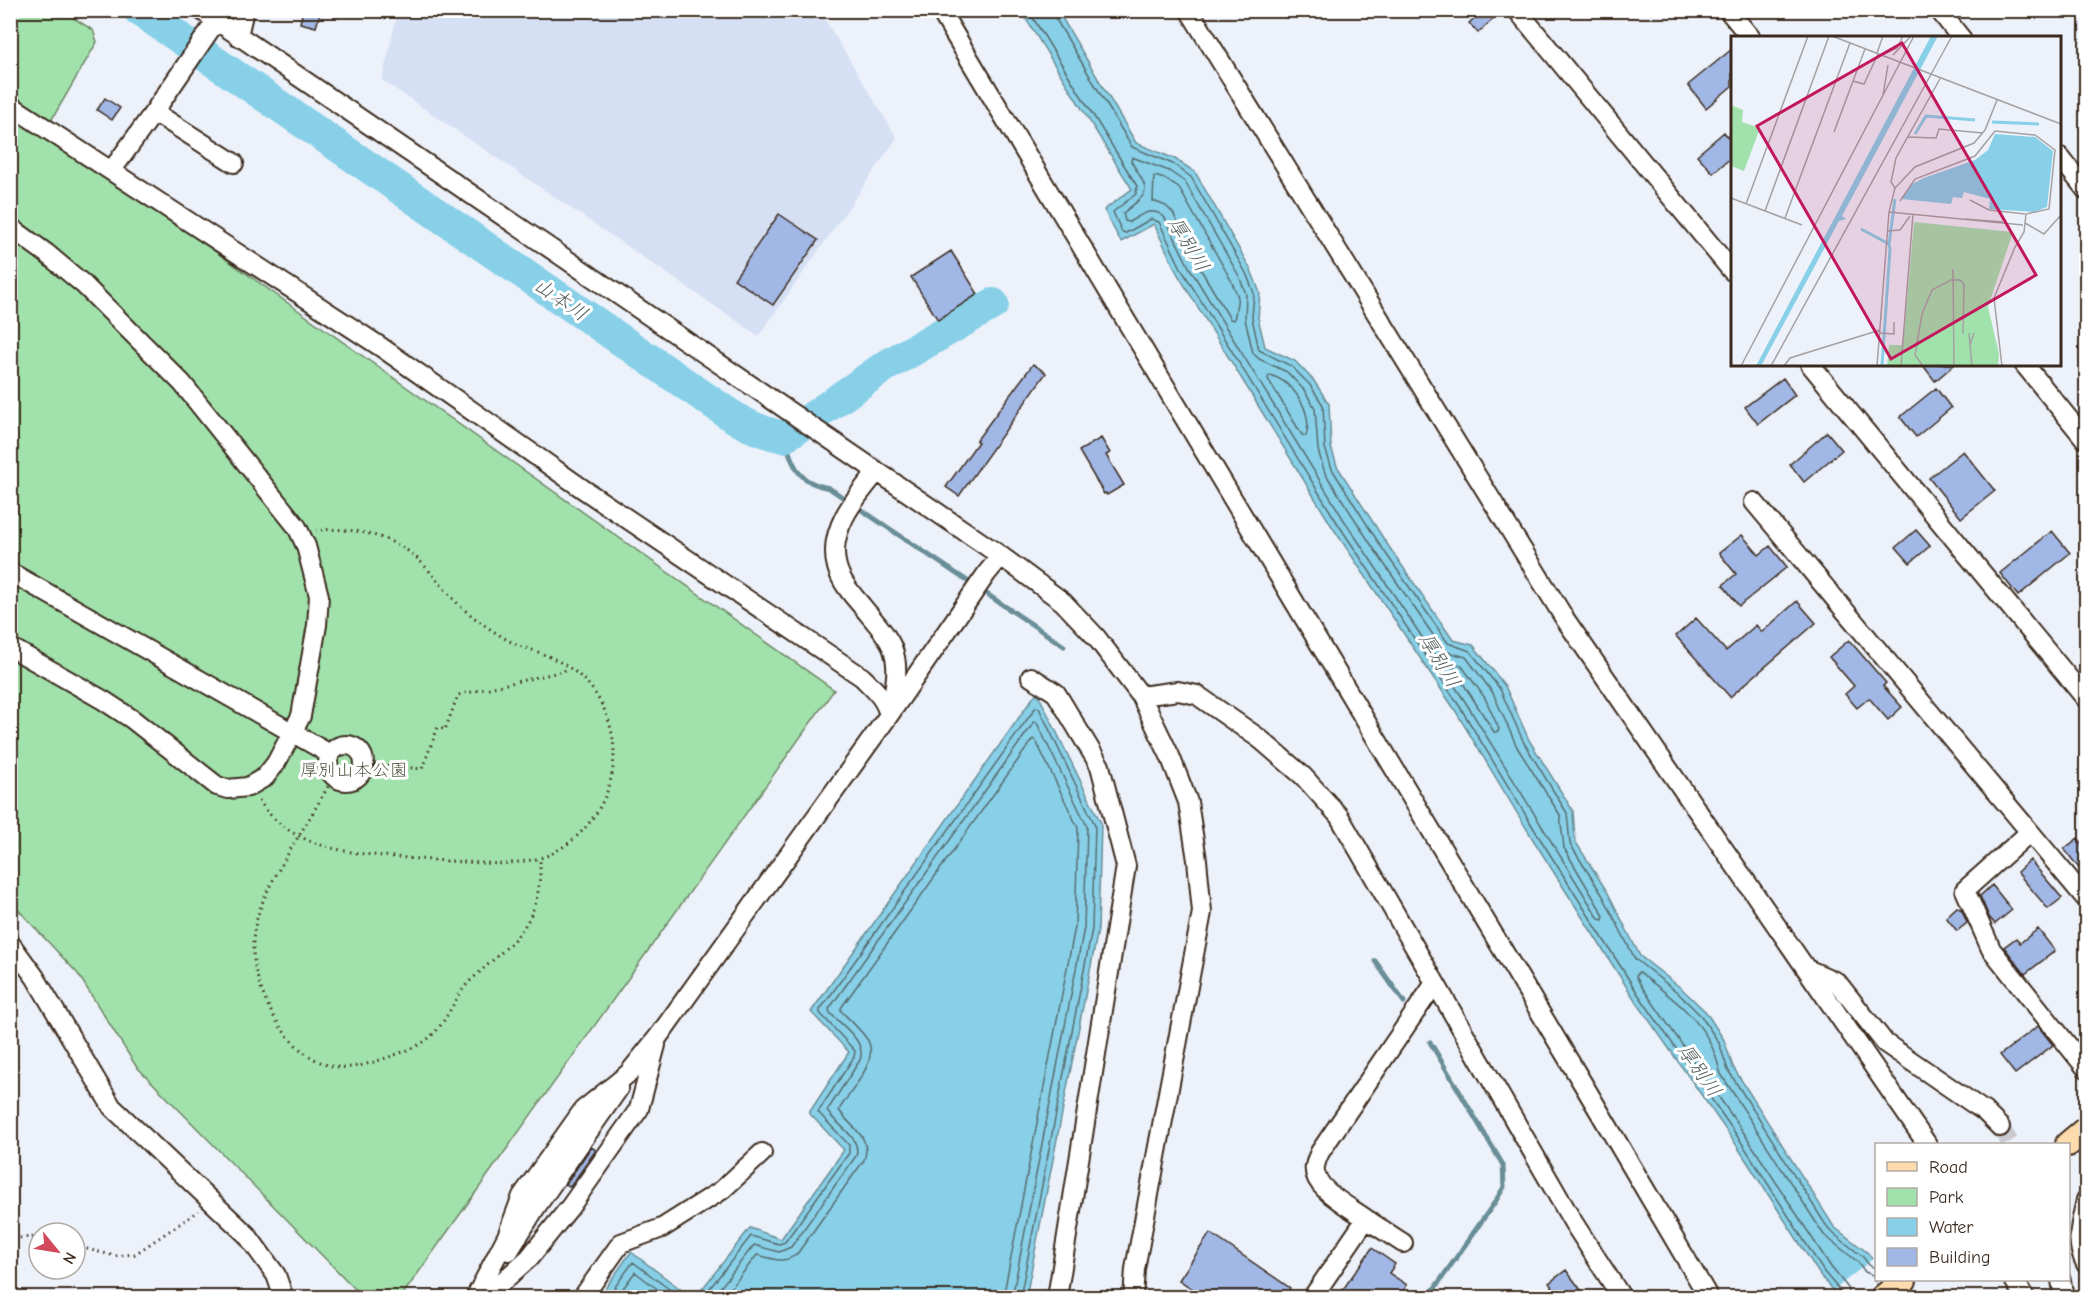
<svg xmlns="http://www.w3.org/2000/svg" width="2097" height="1308" viewBox="0 0 2097 1308" font-family="'Comic Neue','Klee One',sans-serif">
<style>
.built{fill:#d6e0f4}
.green{fill:#a1e2ac;stroke:#6e8665;stroke-width:1.5}
.water{fill:#87d0e8;stroke:#698e97;stroke-width:1.5}
.pier{fill:#ecf1fa}
.lines{fill:none;stroke-linecap:round;stroke-linejoin:round}
.shore{stroke:#596c6f;stroke-width:1.5}
.stream{stroke:#698e97;stroke-width:5}
.river{stroke:#87d0e8;stroke-width:32}
.building{fill:#a1b7e5;stroke:#3b2a1e;stroke-width:1.5}
.minor-tunnel{stroke:#c9c9ce;stroke-width:18;stroke-dasharray:18 9;stroke-linecap:butt}
.minor-casing{stroke:#3b2a1e;stroke-width:22}
.major-casing{stroke:#3b2a1e;stroke-width:28}
.path{stroke:#3b2a1e;stroke-width:3;stroke-dasharray:1.5 4.5;stroke-linecap:butt}
.minor{stroke:#fff;stroke-width:18}
.major{stroke:#fedbac;stroke-width:24}
.labels{text-anchor:middle;stroke-width:6;stroke-linejoin:round;paint-order:stroke}
.park-label{font-size:18px;fill:#545842;stroke:#fff}
.water-label{font-size:20px;font-style:italic;fill:#525c5b;stroke:#fff}
.inset-river{fill:none;stroke:#87d0e8;stroke-width:3}
.inset-road{fill:none;stroke:#a5a1a2;stroke-width:1.5}
.view{fill:#c2185b;fill-opacity:0.15;stroke:#c2185b;stroke-width:3}
.inset-edge{fill:none;stroke:#3b2a1e;stroke-width:3}
</style>
<rect width="100%" height="100%" fill="#ecf1fa"/>
<filter id="ink" filterUnits="userSpaceOnUse"><feTurbulence type="fractalNoise" baseFrequency=".0167" numOctaves="2"/><feDisplacementMap in="SourceGraphic" scale="12" xChannelSelector="R" yChannelSelector="G"/><feConvolveMatrix kernelMatrix="1 2 1 2 8 2 1 2 1" color-interpolation-filters="sRGB"/></filter>
<g filter="url(#ink)">
<path class="built" d="M398 11H820L897 138 759 336 382 80Z"/>
<path class="green" d="M11 11H62L93 30 97 42 45 131 834 690 401 1297H363L136 1066 78 974 11 902Z"/>
<path class="water" d="M1021 11H1058L1136 143 1175 159 1195 172 1251 270 1260 293 1258 318 1265 347 1295 361 1314 381 1329 404 1331 447 1337 466 1385 541 1453 640 1473 645 1505 686 1529 740 1573 811 1575 841 1608 893 1640 956 1681 988 1706 1012 1724 1040 1733 1067 1834 1227 1868 1253 1876 1265V1280L1838 1297 1820 1275 1735 1143 1633 997 1534 841 1455 710 1333 528 1177 273 1154 224 1121 242 1104 210 1132 189Z
M1037 692 1101 823 1098 930 1026 1297 695 1298 750 1228 781 1239 844 1150 809 1113 849 1052 811 1012Z
M631 1252 691 1297H599Z"/>
<path class="pier" d="M1875 1257 1876 1260V1280H1891L1904 1298H1834L1830 1293Z"/>
<g class="lines">
<path class="shore" d="M1028 10 1137 186 1136 194 1113 212 1122 232 1126 233 1151 219 1159 222 1182 270 1338 524 1460 707 1539 837 1638 994 1740 1140 1824 1272 1841 1292 1842 1298
M1054 10V16L1132 147 1173 164 1191 177 1246 273 1254 293 1252 318 1259 350 1291 366 1310 385 1323 405 1325 448 1332 469 1380 545 1448 643 1470 651 1500 689 1524 743 1567 813 1570 844 1603 896 1635 959 1677 992 1701 1016 1719 1043 1728 1070 1829 1230 1863 1257 1870 1266 1876 1268
M1132 157 1169 171 1185 182 1239 276 1246 294 1245 319 1253 353 1259 359 1287 372 1304 390 1315 408 1318 450 1325 473 1374 549 1442 648 1448 652 1466 657 1493 693 1517 747 1560 815 1564 848 1604 916 1603 920 1599 919 1466 703 1344 520 1189 267 1165 218C1153 205 1141 215 1129 222L1125 221 1123 213C1152 190 1150 193 1131 161Z
M1154 176 1165 179 1179 188 1231 280 1238 297 1234 320 1230 319 1197 263 1173 213 1166 206 1153 201Z
M1269 375C1293 380 1314 413 1306 436L1302 435 1268 379Z
M1455 664 1461 665 1485 698 1499 729 1498 732H1494L1454 669Z
M607 1298 633 1262 681 1298
M616 1298 635 1272 669 1298
M702 1298 751 1236 779 1244 785 1242 849 1153V1145L818 1112 854 1057 855 1051 820 1013V1010L1036 707 1039 708 1095 825 1092 929 1020 1298
M712 1298 754 1245 779 1252 791 1247 856 1156C862 1137 836 1125 827 1111L860 1060C867 1042 842 1025 830 1013L829 1009 1035 721 1037 723 1087 826 1084 928 1012 1298
M723 1298 757 1255C773 1258 783 1265 797 1254L864 1160C873 1136 849 1127 839 1110 849 1092 881 1060 867 1039 860 1029 850 1020 841 1011V1008L1033 739 1036 741 1078 828 1075 927 1003 1298
M1850 1298 1848 1288 1831 1267 1746 1136 1644 990 1636 977 1637 973H1640C1667 994 1698 1015 1712 1047 1716 1055 1718 1065 1721 1074L1824 1235 1858 1262 1865 1272 1875 1276 1876 1285"/>
<path class="stream" d="M784 437C794 466 796 482 829 488L1064 646
M1375 961 1404 1002
M1428 1298 1495 1202 1504 1187 1503 1165 1430 1042"/>
<path class="river" d="M139 10 729 414C747 426 763 433 784 437L884 367 993 304"/>
</g>
<path class="building" d="M303 10H321L316 27 300 23Z
M1484 10H1503L1478 33 1469 23Z
M1732 49V86L1706 108 1688 85Z
M105 98 120 108 112 120 97 110Z
M1724 132 1732 143V157L1713 173 1697 155Z
M779 214 818 240 773 305 734 279Z
M951 251 978 294 938 320 911 277Z
M1033 364 1046 373 959 496 946 487 978 442 976 441Z
M1922 364H1955L1935 381Z
M1783 378 1795 395 1758 424 1745 407Z
M1936 388 1951 408 1916 437 1900 417Z
M1827 432 1842 450 1804 482 1790 464Z
M1101 438 1110 453 1106 455 1124 485 1107 495 1106 493 1104 494 1079 451Z
M1963 451 1995 491 1961 518 1929 478Z
M1916 530 1930 546 1910 563 1896 547Z
M2052 531 2070 553 2018 596 2000 573Z
M1742 535 1759 555 1770 546 1787 567 1739 606 1723 585 1736 574 1719 553Z
M1797 601 1816 623 1730 697 1676 636 1696 618 1726 651 1756 625 1762 632Z
M1849 640 1886 683 1883 686 1902 707 1888 720 1869 698 1857 708 1845 694 1854 686 1829 657Z
M2078 838 2086 850V877L2064 849Z
M2030 860 2062 898 2048 909 2017 872Z
M1992 885 2012 910 1995 924 1989 917 1980 896Z
M1957 907 1962 910 1967 923 1957 931 1946 917Z
M2038 929 2055 951 2025 974 2004 947 2016 938 2020 943Z
M2038 1026 2053 1045 2015 1074 2000 1055Z
M591 1147 596 1150 570 1187 566 1184Z
M1210 1233 1290 1288 1284 1298H1206L1179 1280Z
M1372 1248 1395 1264 1389 1273 1407 1285 1399 1298H1337Z
M1566 1270 1587 1298H1560L1549 1283Z"/>
<g class="lines">
<path class="minor-tunnel" d="M2000 1127 2011 1144"/>
<defs>
<path id="minor" d="M201 10 1001 556 1063 602 1096 637 1141 696 1170 756 1188 802 1197 860 1202 912 1135 1269 1133 1298
M940 10 1586 1089 1709 1298
M1189 10 1565 619 1927 1144
M1517 10 1732 271
M1728 10 1751 38
M1939 10 1961 38
M216 21 154 112 234 163
M238 36 244 10
M10 105 381 347 583 489 862 677C874 689 885 698 889 715
M2060 157 2086 190
M112 170 154 112
M10 227 46 253 83 284 182 383 297 527 306 546 319 596 317 625 301 716 276 763 265 777 248 787 228 789 217 786 132 719 103 700 10 647
M1810 364 2086 699
M2024 364 2086 440
M876 473C855 498 827 531 837 567 841 582 852 595 862 606 873 620 885 631 892 647 900 667 895 686 891 707
M1754 502 2086 899
M10 572 330 754
M1031 677 1056 693 1100 766 1126 866 1057 1298
M1141 696 1178 691 1197 695 1260 739 1303 776 1339 816 1573 1222 1622 1298
M328 763a18 18 0 1 1 36 0a18 18 0 1 1-36 0Z
M2030 832 1965 890 1991 949 2086 1068
M10 943 35 977 112 1107 247 1235 276 1275 284 1298
M1807 969 1837 982 1885 1043 1984 1111 2000 1127
M2086 1200C2081 1224 2074 1241 2086 1264
M1366 1219 1403 1243
M509 1251 536 1207 619 1088
M2014 1280 2025 1298
M2061 1280 2064 1298
M475 1298 507 1236 522 1196 583 1110 629 1073 658 1037 889 715 987 573 1001 556
M484 1298 529 1258 570 1207 639 1109 656 1045
M582 1298 621 1243 662 1228 722 1190 762 1153
M1312 1298 1366 1219C1350 1207 1311 1188 1315 1166 1316 1161 1318 1156 1320 1152L1435 983"/>
<path id="major" d="M2068 1144 2086 1129
M1882 1298 1904 1280"/>
</defs>
<use href="#minor" class="minor-casing"/>
<use href="#major" class="major-casing"/>
<path class="path" d="M363 763 422 769 438 727 445 730 458 695 564 671 568 667
M334 776C320 801 305 826 290 850 274 879 255 907 253 942 251 988 287 1061 338 1067 354 1069 371 1063 386 1058 400 1053 420 1047 431 1036 448 1021 454 997 470 981 515 939 542 925 540 858
M259 800C290 850 355 854 408 858 438 861 469 862 500 864 518 862 537 861 553 853 609 823 632 753 598 698 585 675 562 661 538 652 531 649 523 648 517 645 501 637 485 626 471 615 443 595 428 559 396 544 370 531 344 528 316 530
M10 1244 17 1238 39 1237
M75 1246 115 1256 135 1254 199 1211"/>
<use href="#minor" class="minor"/>
<use href="#major" class="major"/>
</g>
</g>
<g class="labels">
<g class="park-label">
<text x="354" y="776">厚別山本公園</text>
</g>
<g class="water-label">
<text transform="translate(1189 244) rotate(59)" y="7">厚別川</text>
<text transform="translate(561 299) rotate(34)" y="7">山本川</text>
<text transform="translate(1440 660) rotate(59)" y="7">厚別川</text>
<text transform="translate(1700 1070) rotate(55)" y="7">厚別川</text>
</g>
</g>
<g transform="translate(1731 36)">
<rect width="330" height="330" fill="#ecf1fa"/>
<path d="M0 69 12 74 11 86 29 92 13 135 0 130ZM183 186 282 196 257 271 268 318 267 330H156L158 309H172Z" fill="#a1e2ac"/>
<path d="M200 0H207L111 180 115 183 108 185 30 330H25ZM264 98 304 101 322 115 316 171 303 176 258 173 259 163 233 156 231 162 222 161 220 168 170 163 181 148 193 142 244 124 257 114Z" fill="#87d0e8"/>
<path class="inset-river" d="M261 86 308 88M184 98 195 80 244 84M130 193 158 208 159 213 151 330M158 208 164 163"/>
<path class="inset-road" d="M101 0 330 88M146 17 152 0M151 19 166 12 172 0M162 19 180 0M122 45 133 48 147 18M152 59 157 29M103 96 134 13M177 101 205 102 208 93 252 97M164 152 160 146 165 122 210 41M0 162 71 189M239 164 258 174 294 178M169 165 184 143 244 120 264 95 304 99 324 114 318 173 295 178 293 196 284 211 263 262 271 330M15 168 77 0M34 175 98 0M158 176 292 189M54 182 119 7M234 183 272 186M294 187 313 198 330 179M156 195 169 194 179 180M222 238V233L223 330M148 297 163 298V286M238 297 239 309 243 297M239 309 241 330M10 330 183 0M40 330 221 0M53 330 59 322 149 294M146 330 158 176 164 152 184 131 243 107 254 94 266 64M170 330 182 178M192 330 184 319 191 278 201 254 220 244H229L233 248 232 298"/>
<path class="view" d="M171 7 305 239 160 323 26 90Z"/>
<rect width="330" height="330" class="inset-edge"/>
</g>
<rect width="2097" height="1308" fill="none" stroke="#fff" stroke-width="36"/>
<rect x="18" y="18" width="2061" height="1272" fill="none" stroke="#3b2a1e" stroke-width="2" filter="url(#ink)"/>
<rect x="1875" y="1143" width="195" height="138" fill="#ffffff" stroke="#b1aaa5" stroke-width="1.5"/>
<rect x="1887" y="1162" width="30" height="9" fill="#fedbac" stroke="#b1aaa5" stroke-width="1.5"/>
<text x="1929" y="1173" font-size="18" fill="#3b2a1e">Road</text>
<rect x="1887" y="1188" width="30" height="18" fill="#a1e2ac" stroke="#b1aaa5" stroke-width="1.5"/>
<text x="1929" y="1203" font-size="18" fill="#3b2a1e">Park</text>
<rect x="1887" y="1218" width="30" height="18" fill="#87d0e8" stroke="#b1aaa5" stroke-width="1.5"/>
<text x="1929" y="1233" font-size="18" fill="#3b2a1e">Water</text>
<rect x="1887" y="1248" width="30" height="18" fill="#a1b7e5" stroke="#b1aaa5" stroke-width="1.5"/>
<text x="1929" y="1263" font-size="18" fill="#3b2a1e">Building</text>
<g transform="translate(57 1251) rotate(120)"><circle r="28" fill="#ffffff" stroke="#b1aaa5" stroke-width="1.5"/>
<path d="M0-4.5L10 22L0 15L-10 22Z" fill="#d1495b"/>
<text y="-9" font-size="16" font-weight="bold" text-anchor="middle" fill="#3b2a1e">N</text>
</g>
</svg>
